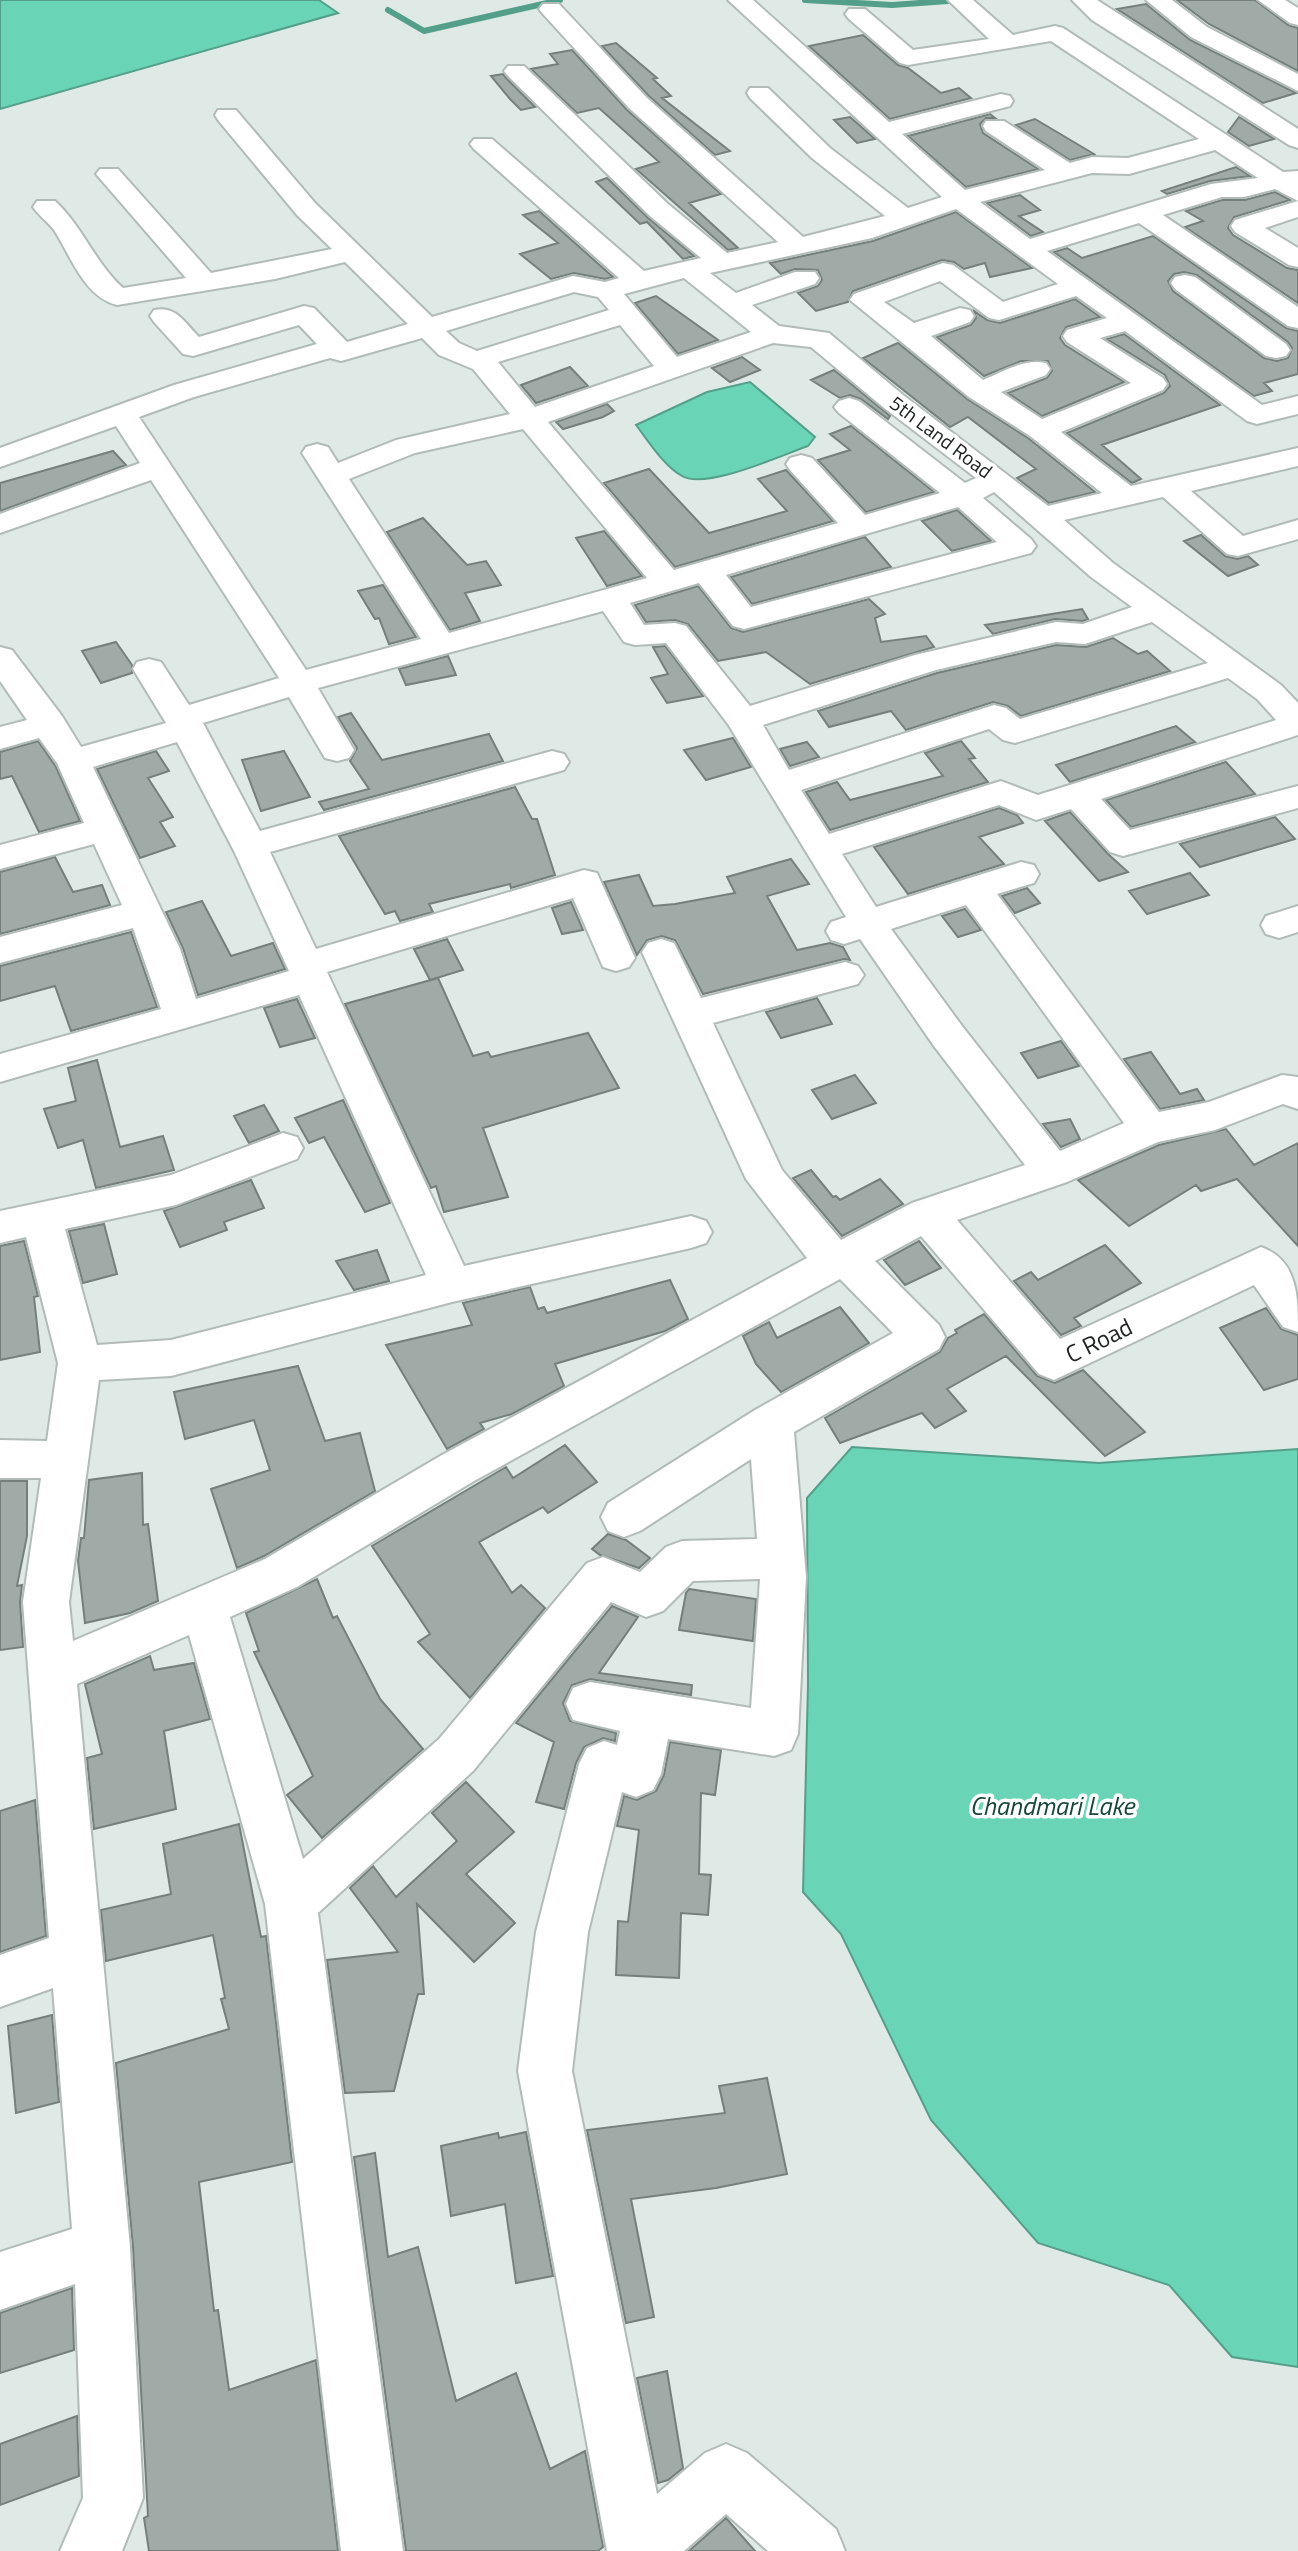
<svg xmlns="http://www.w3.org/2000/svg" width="1298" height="2551" viewBox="0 0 1298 2551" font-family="'Titillium Web',sans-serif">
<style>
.water{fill:#6ad4b6;stroke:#549f8a;stroke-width:2}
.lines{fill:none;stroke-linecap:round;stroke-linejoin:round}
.stream{stroke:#549f8a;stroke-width:6}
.building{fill:#a0aba7;stroke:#757f7c;stroke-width:2;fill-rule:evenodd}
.minor-casing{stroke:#b1bbb7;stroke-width:4}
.minor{fill:#fff;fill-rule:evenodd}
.labels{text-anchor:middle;stroke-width:7;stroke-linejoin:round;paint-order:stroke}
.far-street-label{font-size:20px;fill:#212423;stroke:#fff}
.street-label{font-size:24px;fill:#212423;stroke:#fff}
.water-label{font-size:26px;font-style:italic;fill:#18473b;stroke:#fff}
</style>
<rect width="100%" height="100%" fill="#dfeae6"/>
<path class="water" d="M0 0H319L338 13 0 109Z
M750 382 815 437 808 446C782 455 706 490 682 476 664 466 649 442 636 425L707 392Z
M852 1447 1099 1463 1298 1449V2367L1232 2357 1169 2285 1038 2243 931 2120 841 1934 803 1892 808 1684 807 1498Z"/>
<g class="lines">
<path class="stream" d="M805 0 892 5 962 0
M388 10 424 31 560 0"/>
</g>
<path class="building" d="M1177 0H1255L1288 25 1298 28V71L1209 24Z
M1146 4 1190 40 1296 93 1263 103 1117 9Z
M863 35 898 65 908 68 941 93 959 88 971 98 890 119 809 46Z
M616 43 657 78 653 79 671 96 662 98 730 151 715 155 649 96 602 46Z
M572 50 627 110 721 194 689 203 738 248 728 250 636 169 659 162 599 108 577 113 531 69 558 64 550 54Z
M503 74 506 78 535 107 521 110 510 99 491 76Z
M990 114 995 118H986L980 124 983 133 1038 169 966 187 908 136Z
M850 117 875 139 857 143 834 120Z
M1239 117 1274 139 1249 146 1228 132Z
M1035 119 1094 154 1070 160 1016 125Z
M1236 167 1250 176 1210 181 1167 194 1162 191Z
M607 178 648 218 694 256 683 259 647 222 640 224 596 182Z
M1275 192 1290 200 1234 217 1228 228 1233 235 1287 268 1298 270V303L1185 227 1203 221 1186 211 1222 200H1245Z
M1020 195 1040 210 1019 216 1043 232 1031 236 987 203Z
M539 211 613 277 605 279 574 273 551 279 520 254 558 243 523 215Z
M956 212 1032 268 990 277 985 263 964 269 954 262 942 260 853 291 848 302 816 311 798 293 818 286 822 280 818 270 795 269 781 274 770 263 873 241Z
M1153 236 1286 328 1298 331V374L1264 383 1272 391 1254 396 1054 252 1067 248 1082 258ZM1184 272 1197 275 1288 342 1292 348 1288 358 1277 361 1264 358 1173 291 1168 281 1174 274Z
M656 296 676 310 718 340 678 354 635 303Z
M1075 299 1100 317 1066 327 1060 338 1065 345 1124 382 1042 416 1008 393 1047 378 1052 371 1048 361H1021L984 376 937 337 971 325 976 318 974 311 987 320 1000 323Z
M1124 334 1220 405 1102 445 1141 479 1132 483 1067 433 1164 393 1170 386 1165 375 1107 339Z
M898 343 967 399 1028 438 1095 492 1049 503 1017 478 1036 469 968 417 950 427 863 358Z
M742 357 760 370 730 382 712 368Z
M570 367 588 386 536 403 521 385Z
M834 370 890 416 888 419 861 399 850 395 840 398 811 380Z
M607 404 614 411 603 417 563 429 556 422Z
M851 426 934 492 866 512 818 460 850 450 830 434Z
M113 451 126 465 0 511V483Z
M649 469 709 533 787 511 758 479 786 470 833 521 675 567 604 483Z
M957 510 991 541 952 551 922 521Z
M423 518 467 565 486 561 501 585 465 593 480 621 450 630 387 532Z
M604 531 642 576 607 586 576 538Z
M1201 535 1225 556 1237 559 1248 556 1258 565 1228 576 1184 541Z
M865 537 891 567 752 604 731 577Z
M383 585 416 637 389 644 379 618 375 619 358 591Z
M698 586 731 628 743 632 869 599 885 614 875 618 881 642 926 636 934 647 810 684 766 652 718 661 688 624 675 620 646 622 635 605Z
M1082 609 1088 619 1083 621 1055 619 993 634 985 625Z
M1113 638 1138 654 1147 651 1170 671 1021 716 1008 706 993 702 906 730 891 711 829 727 818 711 937 673 1056 645 1086 647Z
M116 642 132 665V673L101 683 82 651Z
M665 646 703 696 667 703 651 678 668 674 653 647Z
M448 656 456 675 406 685 399 669Z
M351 713 382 760 489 734 503 761 324 810 319 802 369 789 350 761 357 748 338 717Z
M1176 726 1195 742 1070 782 1056 765Z
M733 738 751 767 706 780 684 750Z
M38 741 56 767 80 821 39 832 12 776 0 779V752Z
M961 741 975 758 969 759 988 782 830 830 806 792 837 782 850 800 943 776 925 753Z
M807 742 819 757 790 766 780 749Z
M156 751 169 771 148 778 173 817 160 822 175 846 140 858 97 769Z
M284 751 310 797 261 811 242 760Z
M1226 762 1255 794 1131 827 1106 800Z
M515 787 532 819H537L555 875 511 888 510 884 429 904 433 912 400 921 395 911 385 914 339 836Z
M999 808 1017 815 1023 823 979 837 1004 864 908 894 874 847Z
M1070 812 1108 854 1128 872 1099 881 1045 821Z
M1275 817 1295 839 1200 867 1180 844Z
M55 857 73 892 102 885 110 905 0 934V872Z
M791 859 809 884 767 896 797 950 830 943 843 947 850 960 844 959 703 994 675 940 662 936 647 940 637 955 604 882 639 875 653 906 675 904 735 893 727 877Z
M1190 873 1209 895 1147 914 1129 891Z
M1027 888 1040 903 1015 913 1002 896Z
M202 901 231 956 273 943 285 969 198 995 183 948 166 912Z
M571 902 583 930 562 934 552 908Z
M965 909 981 930 958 937 942 916Z
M131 932 157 1007 71 1031 55 986 0 1001V966Z
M447 939 463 970 430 980 414 949Z
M438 978 473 1056 488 1052 491 1057 588 1033 619 1088 483 1128 508 1197 444 1212 436 1186 431 1188 345 1004Z
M817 998 832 1024 781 1038 766 1012Z
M297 999 315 1038 280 1047 264 1008Z
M1061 1041 1079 1066 1038 1078 1021 1053Z
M1151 1052 1180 1094 1197 1089 1204 1100 1160 1109 1124 1059Z
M97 1060 120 1147 163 1136 174 1170 96 1188 83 1140 58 1148 44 1109 76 1101 68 1068Z
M855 1075 876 1103 832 1119 812 1090Z
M343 1100 390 1203 365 1212 324 1137 309 1143 295 1118Z
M264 1105 279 1131 249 1143 234 1116Z
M1070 1119 1080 1139 1061 1147 1043 1124Z
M1226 1129 1254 1165 1298 1143V1246L1237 1179 1201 1191 1196 1185 1129 1226 1078 1180 1159 1145Z
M811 1170 833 1197 836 1196 840 1200 880 1179 903 1204 842 1236 793 1178Z
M251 1180 264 1208 224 1222 227 1230 180 1247 164 1211Z
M104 1224 117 1274 83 1283 69 1231Z
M24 1241 38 1296 34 1297 40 1352 0 1360V1246Z
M919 1241 941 1268 905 1285 884 1260Z
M1105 1245 1141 1283 1074 1318 1081 1326 1061 1335 1014 1281 1031 1272 1038 1280Z
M377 1250 389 1281 354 1290 336 1261Z
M670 1280 688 1319 665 1331 555 1364 564 1386 512 1414 480 1423 484 1429 447 1449 386 1345 472 1325 463 1303 530 1287 538 1309 544 1307 547 1313Z
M840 1307 869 1343 781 1392 756 1364 743 1336 769 1322 777 1338Z
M1266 1308 1281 1329 1298 1335V1379L1264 1390 1220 1328Z
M984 1314 1037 1376 1055 1383 1083 1370 1145 1432 1105 1456 1006 1356 947 1389 966 1411 935 1428 922 1413 840 1443 825 1418 940 1352 948 1338 957 1333 955 1330Z
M298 1366 325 1441 360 1433 375 1491 264 1556 237 1568 211 1489 270 1470 254 1420 185 1439 174 1392Z
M565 1445 597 1482 548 1513 543 1507 479 1542 512 1593 521 1585 545 1608 470 1698 418 1642 430 1634 372 1546 506 1467 513 1478Z
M142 1473 143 1525 148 1524 158 1601 130 1613 85 1623 78 1561 81 1538H84L89 1480Z
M0 1481H27V1536L17 1586 22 1585 20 1602 23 1647 0 1650Z
M608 1534 626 1540 650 1558 639 1568 600 1555 592 1549Z
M317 1579 333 1618 337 1616 380 1699 423 1749 322 1838 287 1795 313 1776 254 1652 259 1651 246 1613Z
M689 1589 756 1599 753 1641 679 1630 686 1593Z
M612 1606 638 1617 599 1673 692 1685 691 1695 590 1679 572 1685 563 1703 570 1721 616 1733 615 1741 603 1738 584 1747 576 1763 564 1809 536 1802 554 1742 516 1723Z
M150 1656 154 1670 194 1663 210 1719 164 1731 176 1809 94 1829 87 1758 102 1754 85 1684Z
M670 1742 721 1750 715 1795 701 1793 699 1874 711 1875 708 1915 681 1913 679 1978 616 1975 618 1921 628 1922 639 1830 617 1826 624 1796 637 1800 656 1791 664 1775Z
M466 1782 514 1832 466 1874 515 1923 474 1962 417 1904 424 1994H418L394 2091 345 2093 327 1960 398 1952 350 1888 373 1866 396 1897 457 1841 432 1813Z
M35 1800 46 1936 0 1952V1811Z
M239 1824 261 1937 266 1936 292 2162 199 2182 214 2311 218 2310 229 2390 316 2360 338 2551H149L144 2518 148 2516 133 2247 116 2063 229 2029 221 1999 225 1998 213 1935 106 1961 101 1910 171 1894 163 1844Z
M52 2015 59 2102 16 2113 8 2026Z
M767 2078 787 2174 716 2188 631 2199 654 2317 626 2323 587 2130 725 2113 719 2086Z
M526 2132 553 2276 516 2283 505 2204 451 2216 441 2146 498 2133 499 2138Z
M375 2153 388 2257 418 2247 456 2401 516 2373 550 2469 585 2451 603 2547 598 2551H406L354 2157Z
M72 2288 74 2350 0 2373V2313Z
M667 2371 683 2468 668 2480 658 2483 637 2378Z
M77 2416 79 2476 0 2505V2444Z
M726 2518 755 2551H689Z"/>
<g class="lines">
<defs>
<path id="minor" d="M728 0H753L889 122 1001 94 1010 96 1013 101 1010 106 902 134 965 190 1045 170 986 131 983 126 986 121H1004L1070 163 1092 157 1128 158 1199 139 1051 41 908 65 900 63 849 19 845 14 849 9H865L913 50 989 39 948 0H973L1013 35 1055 26 1063 28 1283 172 1298 171V201L1275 189 1244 197H1222L1163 215 1298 307V328L1288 326 1139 223 1047 251 1262 405 1298 396V414L1257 424 1247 421 1125 331 1100 338 1163 378 1167 384 1163 390 1061 432 1131 486 1298 448V466L1191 491 1243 536 1298 520V539L1238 556 1227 554 1163 497 1064 520 1113 563 1281 685 1298 703V735L1101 799 1130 830 1298 786V808L1123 856 1110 852 1071 809 1036 820 999 805 842 854 876 907 1021 862 1034 865 1039 874 1034 883 997 894 1159 1112 1209 1102 1282 1075 1298 1077V1109L1283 1104 1215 1130 1158 1142 1067 1182 957 1220 1060 1339 1261 1247C1298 1260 1298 1297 1298 1332L1283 1327 1254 1285 1054 1380 1039 1374 921 1236 875 1261 939 1325 945 1337 939 1349 794 1432 806 1577 798 1734 791 1750 774 1756 668 1739 661 1774 653 1790 636 1797 622 1792 588 1932 572 2071 657 2494 705 2453 726 2444 747 2453 836 2529 845 2551H768L726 2514 684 2551H607L518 2071 536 1932 579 1764 587 1748 604 1741 617 1745 620 1731 573 1720 566 1704 573 1688 590 1682 751 1708 760 1579 693 1581 663 1611 646 1617 611 1602 473 1771 318 1913 403 2551H341L265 1904 189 1635 77 1684 130 2247 143 2498 122 2551H60L83 2498 75 2284 0 2310V2252L72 2229 53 1988 0 2007V1955L49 1938 23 1602 41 1478H0V1440L47 1441 58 1363 26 1237 0 1243V1211L171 1175 283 1133 297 1137 303 1148 297 1159 176 1205 65 1229 97 1345 171 1340 426 1275 299 995 0 1082V1054L161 1009 133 928 0 963V937L122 905 94 844 0 869V845L84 823 57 763 39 738 0 749V727L27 720 0 681V647L12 650 62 716 81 747 166 723 133 669 137 662 149 659 161 662 189 705 279 678 151 480 0 533V514L140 463 116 426 0 467V448L174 385 317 344 299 325 193 356 183 354 154 322 150 316 154 310C176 305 185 323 199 337L304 306 314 308 347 342 408 324 345 262 275 279 117 305C84 297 71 256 54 230 48 222 39 216 33 207L37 201H55C83 227 95 263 123 288L186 278 96 174 100 169H118L211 273 332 249 297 215 218 120 215 115 218 110H236L315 203 432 317 573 276 605 282 619 278 474 149 470 144 474 139H492L644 271 701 258 650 216 508 76 504 71 508 66H524L668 204 727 253 778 242 629 108 543 14 539 9 543 4H559L647 98 803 237 885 216 812 158 750 98 747 93 750 88H768L830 148 908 208 942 197ZM1215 150 1258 178 1211 184 1030 239 980 202 1092 173 1129 174ZM956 209 1058 284 1003 302 953 265 943 263 854 294 850 300 969 397 1030 436 1102 493 1048 506 903 395 829 333 779 326 752 305 815 284 819 278 815 272H795L736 293 710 273 872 238ZM684 278 751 332 677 357 624 294ZM940 281 989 318 999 320 1076 296 1107 318 1067 330 1063 336 1067 342 1131 383 1042 419 1001 392 1046 375 1050 369 1046 363C1025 358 1002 372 983 380L931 336 970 322 974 316 970 310 960 308 914 323 884 302ZM574 292 598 297 609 310 477 351 459 343 446 331ZM620 325 654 366 535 407 498 362ZM422 338 439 355 473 369 510 414 396 440 338 463 328 447 317 444 306 447 302 453 421 639 306 670 139 417 194 397 330 358 341 361ZM773 343 811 347 883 407 976 478 965 483 859 401 849 398 839 401 834 407 839 413 940 493 865 515 812 458 801 455 790 458 786 464 790 470 838 523 674 570 548 422ZM523 429 647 578 449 633 349 479 415 453ZM994 492 1091 577 1132 607 1083 624 1056 622 915 655 750 706 686 626 675 623 644 625 630 603 699 583 733 626 744 629 1031 553 1036 546 1031 539 983 498ZM958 507 997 542 751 607 726 575ZM603 611 624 642 635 645 666 643 728 724 846 917 831 922 826 931 831 940 844 944 860 939 934 1046 1025 1165 912 1203 841 1240 782 1170 713 1023 858 984 864 975 858 966 845 962 701 998 674 943 661 939 648 943 642 952 746 1179 807 1258 442 1455 265 1559 73 1641 69 1602 99 1380 171 1376 452 1302 691 1248 706 1243 712 1232 706 1221 691 1216 464 1266 327 972 573 898 603 967 616 971 629 967 635 958 597 873 584 870 316 949 270 852 564 770 569 762 564 754 552 751 260 831 203 723 289 697 325 758 337 761 349 758 354 750 318 688ZM1152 622 1208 663 1020 719 1006 708 994 705 789 770 763 725 936 670 1056 642 1085 644ZM1228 678 1257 699 1276 720 1038 795 1001 781 829 834 801 790 989 729 1003 740 1015 743ZM177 742 234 851 289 971 196 999 180 949 93 767ZM966 905 1124 1123 1060 1151 962 1026 891 929ZM840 1279 893 1333 755 1410 608 1503 601 1517 608 1531 624 1537 640 1531 751 1459 757 1539 682 1541 666 1547 640 1572 603 1557 587 1563 439 1739 303 1859 230 1617 297 1587 474 1481Z
M1072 0H1097L1298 129V148L1289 145 1092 20Z
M1146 0H1172L1207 27 1298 74V91L1191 37Z
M1258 0H1285L1298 8V25L1290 23Z
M1298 201V217L1265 228 1298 248V267L1289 265 1235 232 1231 226 1235 220Z
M1185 275 1195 277 1286 344 1290 350 1286 356 1276 358 1266 356 1175 289 1171 283 1175 277Z
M1298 906V932L1279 938 1266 934 1261 925 1266 916Z"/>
</defs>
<use href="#minor" class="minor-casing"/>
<use href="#minor" class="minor"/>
</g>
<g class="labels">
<g class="far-street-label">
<text transform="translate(941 437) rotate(37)" y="7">5th Land Road</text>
</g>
<g class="street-label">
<text transform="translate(1099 1341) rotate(-26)" y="8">C Road</text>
</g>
<g class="water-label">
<text x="1052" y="1815">Chandmari Lake</text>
</g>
</g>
</svg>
